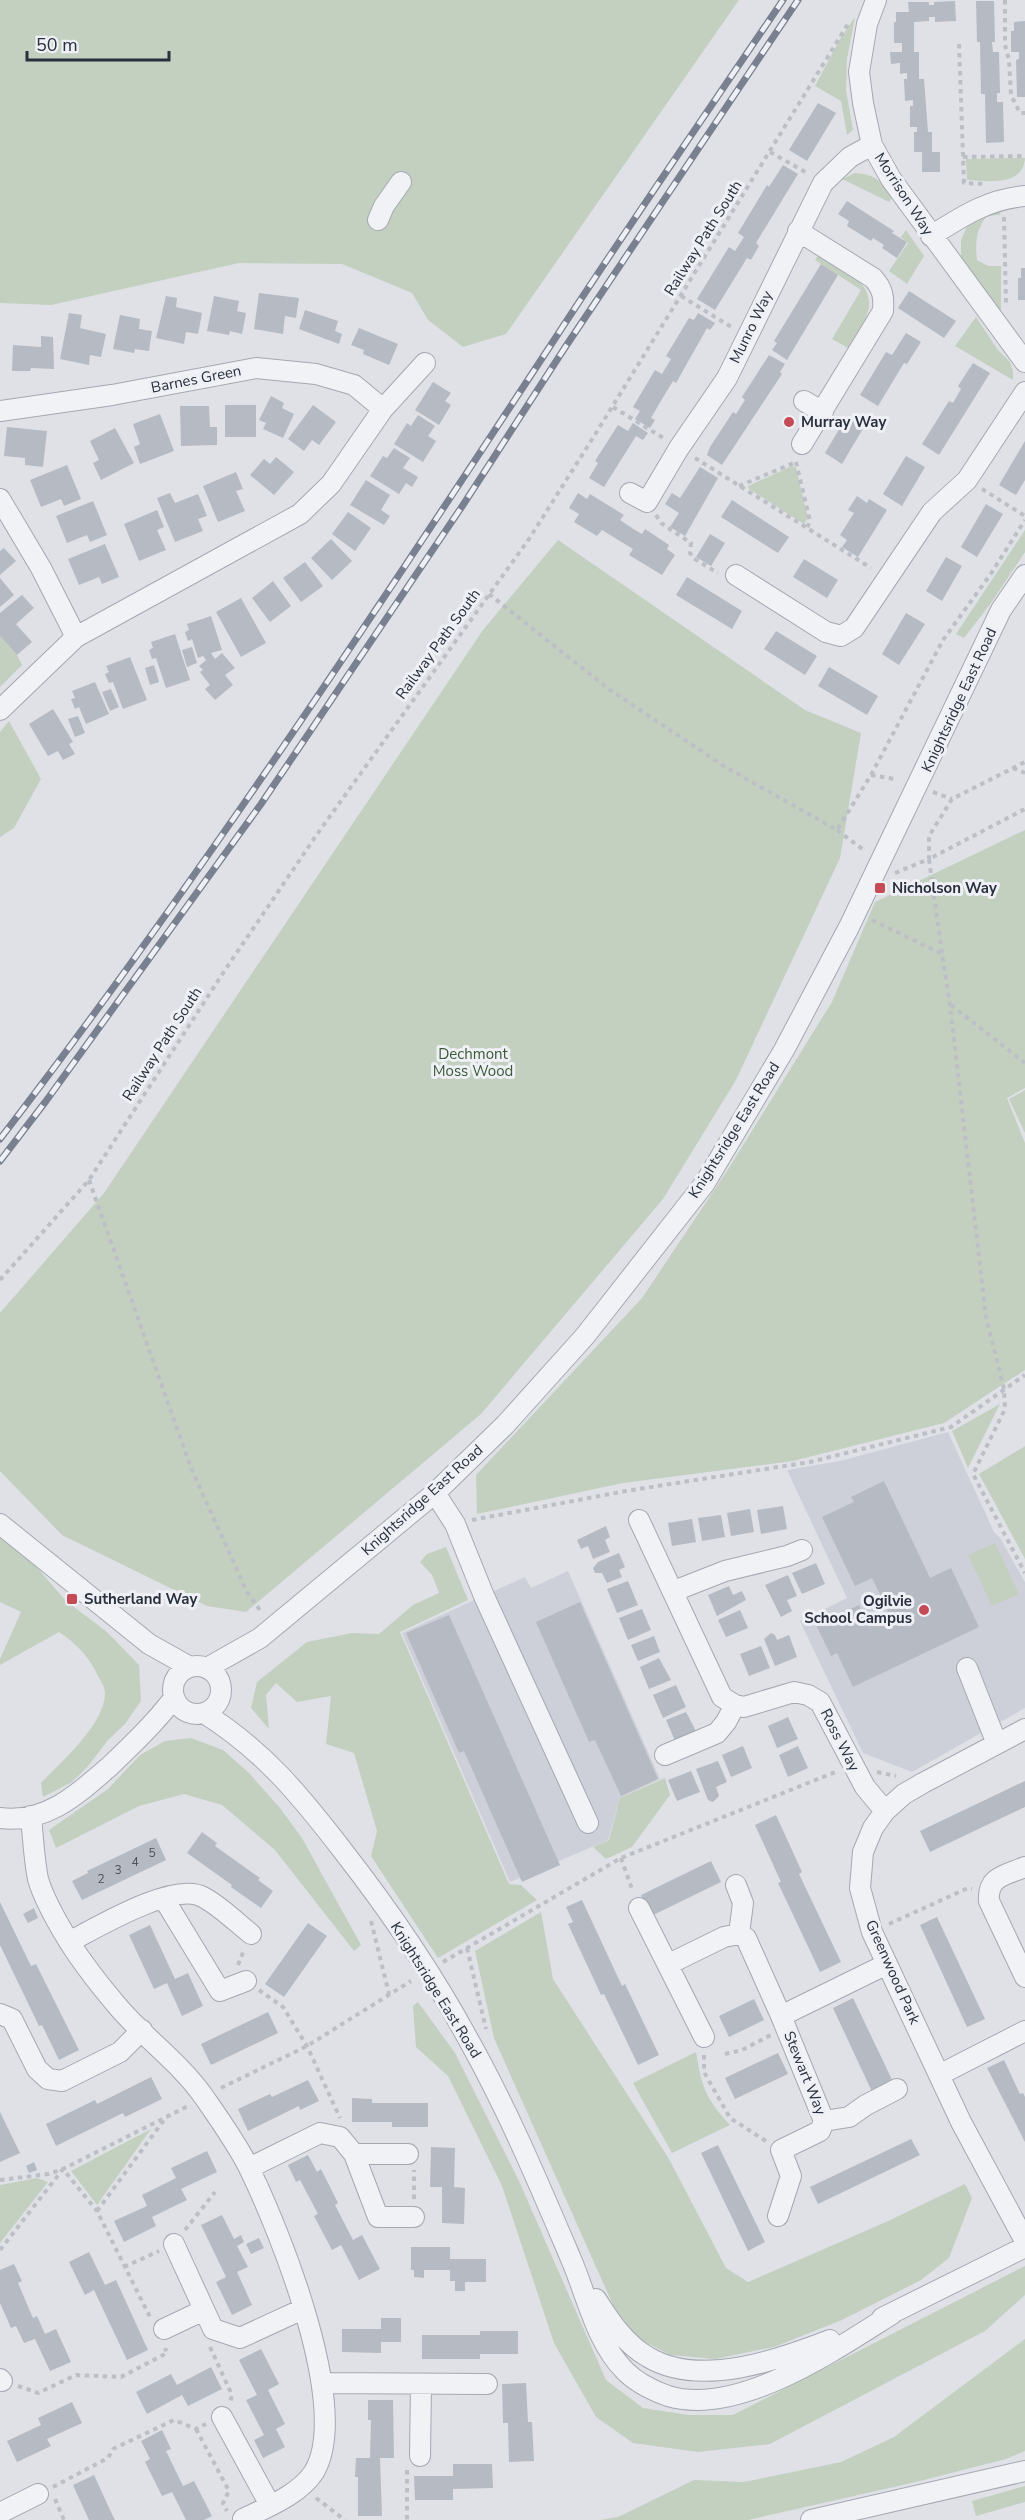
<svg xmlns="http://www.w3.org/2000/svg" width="1025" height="2520" viewBox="0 0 1025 2520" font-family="'Nunito Sans',sans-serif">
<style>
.built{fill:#cdd0d9}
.green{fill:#c3d0c0}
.building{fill:#b6bac3}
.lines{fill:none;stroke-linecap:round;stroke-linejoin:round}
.minor-casing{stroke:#a5a8b1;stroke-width:22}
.path{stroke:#bdbfc6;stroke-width:4;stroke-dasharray:4.5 4.5;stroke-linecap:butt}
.minor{stroke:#f1f2f6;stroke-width:20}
.rail-casing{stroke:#79808f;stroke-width:7}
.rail{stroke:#eef0f5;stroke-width:4.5;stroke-dasharray:14;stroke-linecap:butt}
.poi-dot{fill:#c44b56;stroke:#eef0f5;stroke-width:2}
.labels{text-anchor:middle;stroke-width:6;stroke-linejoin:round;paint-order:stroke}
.number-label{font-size:12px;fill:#4c525e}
.street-label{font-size:15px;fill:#292f3d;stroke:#eef0f5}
.poi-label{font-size:15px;font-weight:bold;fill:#292f3d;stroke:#eef0f5;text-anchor:start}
.park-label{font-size:15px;fill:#3b5837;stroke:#eef0f5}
</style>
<rect width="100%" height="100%" fill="#dfe1e7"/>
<path class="built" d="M948 1432 994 1532 1000 1538 1025 1582V1708L912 1772 863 1753 800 1621 847 1598 787 1470 840 1461Z
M568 1571 660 1779 620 1798 608 1840 510 1882 402 1633 525 1577 531 1588Z"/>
<path class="green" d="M0 0H739L506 334 463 347 428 320 412 293 342 264 239 263 51 305 0 303Z
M855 17 847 59 846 90 853 130 847 135 841 101 815 86 840 39Z
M1025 158C1023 187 988 181 967 180L966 159Z
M855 173C874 174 882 181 893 197L889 202 842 179Z
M1001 210 1000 215 987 216C976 229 975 243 977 260L988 266H1001V320L961 262V240L970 220Z
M906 230 924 256 907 284 889 271 908 243 901 237Z
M819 254C841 267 878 282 867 315 864 326 854 337 848 348L832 339 861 290 815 260Z
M976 317 998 350 1010 362 1013 371V380L955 346Z
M792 466 796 468 808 518 804 524 749 489 748 486Z
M1025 530V552L991 603 964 638 956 634Z
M558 540 805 710 861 733 840 858 736 1080 663 1199 481 1414 246 1612 207 1606 62 1535 0 1471V1313L104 1193 483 630Z
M0 636 17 655 22 665 0 687Z
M9 721 41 779 14 828 0 837V732Z
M1025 830V1088L1007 1098 1025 1143V1370L944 1423 793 1461 623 1483 477 1514 476 1475 642 1298 727 1171 832 1002 875 902Z
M1025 1090V1133L1009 1099Z
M1000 1404 968 1468 952 1431Z
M1025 1446V1559L979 1474Z
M0 1536 28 1557 65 1600 107 1632 139 1665 141 1701 125 1724 108 1740 89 1765 72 1782 43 1797 41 1783C62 1761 105 1724 105 1693 105 1686 99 1679 96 1672 87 1654 75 1643 59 1632L0 1665V1659L21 1612 0 1602Z
M995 1543 1019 1594 992 1606 968 1555Z
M446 1547 468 1600 400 1632 509 1884 521 1885 537 1900 438 1958 371 1856 377 1831 354 1753 326 1744 331 1696 297 1702 276 1683 266 1695 269 1729 251 1708 257 1682 307 1642 352 1633 379 1634 413 1605 439 1593 432 1575 420 1562 427 1554Z
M191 1738 223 1750 249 1773 280 1808 302 1838 361 1945 354 1951 275 1850 222 1805 184 1794 139 1806 56 1848 49 1830 108 1789 140 1755 165 1741Z
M665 1778 670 1795 632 1847 606 1859 593 1847 609 1840 620 1798Z
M541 1912 553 1979 669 2159 726 2268 748 2282 886 2222 965 2184 972 2198 949 2258 921 2280 842 2320 774 2347 715 2359 670 2355 636 2337 613 2305 494 2038 475 1951Z
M418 2002 455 2053 519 2181 606 2380 643 2408 689 2415H733L1025 2266V2295L985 2331 770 2444 698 2452 633 2443 596 2417 554 2343 502 2186 448 2076 416 2047 413 2006Z
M696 2052C702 2087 705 2098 730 2125L672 2153 633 2083Z
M151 2129 97 2205 71 2171Z
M37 2178 48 2182 0 2243V2185Z
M1025 2339V2451L1006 2459 916 2482 748 2520H600L618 2517 694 2480 744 2482 841 2462 894 2437Z
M1025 2486V2502L976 2516 972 2501Z"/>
<path class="building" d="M955 1 956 21 935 22V17H929V21L914 22V52H919V79H924L928 132H932V152H940V172H922V152H914V132H917V127H910V106H913V100L905 101 904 79H907V73L900 74V63L891 64 890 52H902V43H894V22H896V12H909L908 2H929V5H934V2Z
M976 1H994L995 42H992L993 52H999L1000 93H997V102H1003L1004 142 986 143 985 94H981L980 42H977Z
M1025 21V97H1017L1016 60 1019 59V52H1011V31H1014V22Z
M818 103 836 113 807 161 789 150Z
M783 165 798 174 756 243 759 246 751 260 747 258 715 310 697 299 729 247 735 251 744 237 738 233 767 185 769 187Z
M847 201 894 231 892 233 907 242 897 258 882 248 884 245 873 238 871 241 847 226 849 221 838 214Z
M821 264 838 275 787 360 772 350 777 343 774 341Z
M1021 268H1025V300H1018V278H1021Z
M909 291 956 321 944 338 898 308Z
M259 293 299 298 296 318 285 316 283 334 254 329Z
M166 296 177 298 176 307 202 313 198 334 186 332 184 344 156 338Z
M214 296 239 301 237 311 246 313 242 334 230 331 229 335 207 331Z
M305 310 338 321 335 331 342 334 339 344 299 329Z
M69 313 82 315 80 328 106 334 101 357 90 355 89 365 60 359Z
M698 313 715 323 710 330 707 328 676 383 673 381 662 399 651 418 655 420 650 428 635 419 640 411 633 407 655 370 662 374 671 359 666 356 689 318 694 320Z
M120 315 140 319 139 329 152 331 149 351 135 349 134 353 113 349Z
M359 328 398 344 389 365 363 354 364 350 351 345Z
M906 333 921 342 907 364 904 363 878 406 860 395 886 352 892 355Z
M41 336 53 337 54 369 31 368 30 371H12L13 345 41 347Z
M769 355 785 364 780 372 782 374 722 465 707 455 710 447 733 412 736 414 745 400 742 397Z
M973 363 990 373 939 455 922 444 949 401 953 403 961 389 958 386Z
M433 382 451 393 445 401 451 405 439 425 415 410Z
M271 396 284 403 282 408 294 414 283 438 263 429 266 423 259 420Z
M225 405H256V437H225Z
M313 405 336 422 319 445 312 440 304 451 288 439Z
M180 406H209L210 427H217V445L181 446Z
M160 414 174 451 140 464 134 447 140 444 133 424Z
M418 415 435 426 428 436 436 441 423 462 394 444 407 423 411 426Z
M847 416 864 427 842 464 825 453Z
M633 423 648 433 643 440 636 436 604 487 589 478 598 463 595 461 618 425 628 431Z
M7 427 47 431 43 467 25 465V458L4 456Z
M115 428 134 463 101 480 93 463 99 460 90 441Z
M1025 441V480L1016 495 999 485Z
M394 448 410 458 403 468 418 477 412 487 406 483 399 494 370 476 383 456 387 458Z
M906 456 925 467 902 506 883 494Z
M276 457 294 472 274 495 250 475 264 459 270 464Z
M67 465 81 499 64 506 61 499 41 507 30 480Z
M700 467 718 478 685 536 670 527 679 513 665 504 672 493 680 498Z
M236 472 243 489 236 491 245 511 218 522 203 486Z
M366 480 390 495 381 510 390 516 384 525 350 505Z
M170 493 175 503 198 494 207 516 198 519 203 531 175 542 157 498Z
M578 493 587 499 590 494 624 515 620 520 635 530 642 534 645 529 669 545 667 549 675 555 662 575 629 555 633 549 602 530 597 536 574 522 579 514 569 508Z
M857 496 867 503 869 499 887 510 858 557 842 547 847 540 840 535 854 513 848 510Z
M732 500 789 537 778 553 721 517Z
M93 501 107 535 90 542 87 535 67 543 56 516Z
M986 504 1003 514 977 557 961 547Z
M157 510 164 527 157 530 166 550 139 561 124 524Z
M348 512 371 528 355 551 332 534Z
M710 534 725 543 711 566 696 557Z
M331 539 352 561 332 580 311 558Z
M105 544 119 577 102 584 99 577 79 585 68 559Z
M4 548 16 561 0 575V551Z
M946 557 962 566 942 601 926 591Z
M804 559 838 580 827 598 793 577Z
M305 562 323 586 301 602 283 578Z
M687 577 742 611 732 629 676 595Z
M0 578 14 595 0 607Z
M273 581 291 606 270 622 252 598Z
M22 595 34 608 16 624 32 642 17 655 0 636V613Z
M241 598 266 643 241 657 216 612Z
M906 613 925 624 899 665 882 654Z
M211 616 222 650 211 653 215 659 222 653 235 668 225 675 233 685 215 700 205 689 210 685 200 672 203 670 199 666 206 660 203 656 198 658 192 639 188 641 185 632 189 630 187 624Z
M776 631 817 656 805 675 764 649Z
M175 634 190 680 166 688 156 658 152 659 149 650 153 648 151 642Z
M192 647 197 663 187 667 182 650Z
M130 657 147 700 123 709 113 682 109 683 105 674 109 672 106 666Z
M154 665 159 682 150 685 145 668Z
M829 667 878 696 867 715 818 686Z
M95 682 109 714 86 724 79 707 75 709 71 699 75 698 72 691Z
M111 689 119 707 110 711 102 692Z
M53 709 73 742 69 744 75 754 63 760 58 751 48 756 29 724Z
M78 716 85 733 75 737 68 719Z
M884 1481 930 1578 951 1568 979 1627 853 1687 837 1653 831 1656 816 1625 859 1605 867 1621 888 1611 872 1578 855 1586 822 1517 854 1502 851 1497Z
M783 1506 787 1529 761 1534 757 1510Z
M750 1509 754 1532 731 1536 727 1513Z
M721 1515 725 1537 702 1541 698 1518Z
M692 1519 696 1542 672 1546 668 1523Z
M606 1526 610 1537 605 1540 610 1552 593 1559 588 1546 581 1549 577 1540Z
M619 1553 625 1567 619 1570 622 1577 607 1583 602 1573H595L593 1568 598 1562Z
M816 1563 825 1584 802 1594 792 1573Z
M788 1575 797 1596 787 1600 792 1611 781 1617 765 1585Z
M628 1581 638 1605 617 1613 607 1589Z
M729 1586 733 1595 742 1591 746 1600 717 1616 708 1595Z
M580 1602 658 1779 621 1796 595 1740 589 1742 536 1622Z
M642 1609 651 1630 628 1640 619 1618Z
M740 1610 748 1628 726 1637 718 1620Z
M449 1615 560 1865 522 1882 464 1751 459 1753 406 1633Z
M771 1633 775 1635 777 1640 789 1635 797 1657 775 1666 764 1639Z
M654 1636 660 1652 638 1661 631 1645Z
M761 1646 770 1668 749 1676 740 1654Z
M659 1658 671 1680 649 1689 640 1667Z
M676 1685 686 1707 663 1718 653 1695Z
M686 1712 697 1733 676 1743 666 1720Z
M788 1717 798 1739 777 1748 768 1726Z
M743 1746 752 1768 731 1777 722 1755Z
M798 1746 808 1768 788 1777 779 1755Z
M718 1761 727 1782 716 1787 719 1796 713 1802 708 1800 696 1769Z
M691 1771 700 1792 677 1801 668 1780Z
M1025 1781V1807L930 1852 920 1831Z
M776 1815 802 1872 799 1874 841 1962 820 1972 778 1883 781 1882 755 1825Z
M202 1832 217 1843 215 1846 260 1878 258 1880 273 1891 261 1908 231 1887 232 1885 187 1853Z
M156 1838 166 1860 82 1900 72 1881 88 1873 87 1871Z
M711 1861 721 1882 651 1916 641 1895Z
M582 1900 622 1986 625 1984 659 2055 638 2065 604 1994 601 1995 568 1924 573 1922 566 1907Z
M0 1902 31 1966 36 1964 79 2050 59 2060 42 2025 39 2026 0 1945Z
M34 1908 38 1918 28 1923 23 1914Z
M937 1917 985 2019 967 2027 920 1925Z
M308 1923 327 1936 284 1997 265 1984Z
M150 1925 175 1979 188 1973 203 2006 182 2016 167 1983 154 1989 129 1935Z
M853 1998 895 2086 874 2096 833 2008Z
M754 1999 764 2020 729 2037 719 2016Z
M268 2012 278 2033 211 2065 201 2044Z
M778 2053 788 2074 735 2099 725 2078Z
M1004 2060 1020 2094 1023 2093 1025 2097V2142L987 2068Z
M151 2077 162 2099 125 2117 123 2113 56 2146 46 2124 95 2100 97 2104Z
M308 2080 319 2101 300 2110 299 2106 248 2131 238 2109 270 2094 272 2097Z
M352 2098 372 2099V2103H428V2127H392V2122H352Z
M0 2112 20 2153 0 2162Z
M911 2139 920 2155 818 2204 810 2187Z
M718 2145 765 2242 748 2251 701 2153Z
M431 2147 455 2148 454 2187 465 2188 464 2224 442 2223V2187H430Z
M207 2151 217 2172 181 2189 187 2200 152 2217 156 2226 124 2242 114 2221 147 2206 142 2195 176 2178 171 2168Z
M308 2155 317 2172 321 2169 338 2203 335 2205 353 2240 362 2235 380 2269 359 2280 341 2245 332 2250 314 2216 318 2214 300 2180 296 2182 288 2165Z
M34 2162 37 2170 29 2173 26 2166Z
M222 2215 234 2239 241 2235 244 2242 237 2246 248 2267 237 2272 252 2305 232 2315 216 2282 226 2277 201 2225Z
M259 2238 264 2248 251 2254 246 2244Z
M411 2247H450V2259H486V2282H465V2291H455V2281H450V2270H424V2278L414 2277V2270H411Z
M89 2252 105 2285 116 2280 148 2350 127 2360 94 2290 85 2295 69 2262Z
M14 2264 22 2281 18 2283 33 2318 37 2316 45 2334 56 2329 71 2362 50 2371 35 2339 24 2343 16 2326 11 2328 0 2303V2270Z
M381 2318H401V2342H381V2353L342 2352V2329H381Z
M480 2331H518V2354H480V2359H422V2335H480Z
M261 2349 279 2384 268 2390 285 2424 276 2429 285 2447 263 2458 254 2440 264 2435 246 2400 257 2395 239 2360Z
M211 2367 222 2389 188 2406 182 2395 147 2414 136 2392 171 2374 177 2385Z
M526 2383 528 2422H532L534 2461 509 2462 508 2423H503L502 2384Z
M368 2400H393L394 2458H380L382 2516H358V2477H355L356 2458H370L371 2420H368Z
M72 2402 82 2423 47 2439 51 2446 17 2462 7 2441 41 2425 38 2418Z
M162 2430 171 2449 166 2451 183 2486 194 2481 212 2516 204 2520H186L172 2492 162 2496 145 2462 150 2459 141 2441Z
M453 2464H492L493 2488 453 2489V2500H415L414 2476H453Z
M94 2475 110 2510 115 2520H89L77 2494 73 2485Z"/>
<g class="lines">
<defs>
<path id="minor" d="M876 0 867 24 859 72 863 103 872 145 891 179 1025 362
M378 220 384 206 401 182
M798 231 873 278C883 289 884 297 883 311L802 444
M931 236C961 217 988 199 1025 196
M804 401 823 412
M0 411 112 395 256 368 316 374 354 385 383 409
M630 493 647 502 679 448 727 378 823 183 850 157 872 145
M0 499 41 568 76 637
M736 575 826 632 841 636 854 628 932 512 967 480 1025 392
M0 710 76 637 300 514 331 484 383 409 425 363
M435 1493 455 1524 484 1596 588 1823
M639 1520 722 1697 735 1705 744 1707 794 1692 808 1695 820 1702 865 1787 885 1811
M0 1524 149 1644 190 1667
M674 1591 725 1571 787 1556 802 1550
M173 1690a24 24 0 1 1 48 0a24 24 0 1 1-48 0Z
M207 1668 260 1638 435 1493 505 1425 585 1336 705 1183 784 1050 849 927 1001 610 1025 575
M967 1668 997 1744
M204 1713C264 1751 300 1795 343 1851 389 1910 431 1971 467 2037 507 2108 539 2184 571 2259 587 2296 596 2342 625 2371 636 2382 654 2391 668 2396 738 2417 835 2350 892 2314
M1025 1729 923 1783 904 1794 885 1811 873 1828 863 1852 860 1888 872 1932 961 2122 1025 2241
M665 1755 717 1733 726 1722 735 1705
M31 1816C33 1837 34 1859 38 1879 44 1900 57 1922 68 1940 83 1964 102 1988 120 2009 147 2040 180 2063 204 2097 220 2120 238 2145 250 2170 280 2232 352 2409 314 2472 299 2495 267 2507 243 2519
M0 1818C46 1824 78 1794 110 1766 133 1744 155 1723 174 1698
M1025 1867C1006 1875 987 1876 989 1901L1025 1977
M736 1885 743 1903 739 1934
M164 1899 220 1991 246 1981
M639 1908 704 2037
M69 1942C96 1928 174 1881 203 1897 220 1906 236 1922 251 1934
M669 1964 724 1937 739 1934 746 1938 781 2016 824 2121 820 2131 781 2150 791 2176 778 2216
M0 2014 12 2019 37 2069 48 2079 62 2081 120 2052 142 2030
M781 2016 887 1964
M939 2075 1025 2031
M824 2121 849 2117 866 2105 897 2089
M354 2154 378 2217H414
M249 2168 320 2133 340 2137 354 2154H408
M174 2244 213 2329 240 2338 303 2309
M596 2299C610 2321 625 2344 648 2357 700 2388 778 2360 830 2340
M882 2318 1025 2247
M164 2329 204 2310
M0 2379 2 2381
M323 2383 487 2384
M222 2417 270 2505
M420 2456 421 2384
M0 2513 38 2494
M811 2520 1025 2471"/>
</defs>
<use href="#minor" class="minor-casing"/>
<path class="path" d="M1005 0V45L1009 60 1011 95 1020 113H1025
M959 44 964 183 986 184
M770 152 807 173
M963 157 1025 156
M1004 217 1006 303
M681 296 733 328
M613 407 665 439
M695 458 871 568
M796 462 810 521 807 528
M739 486 796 462
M982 489 1025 516
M656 515 661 523 691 543 690 553 693 558 718 573
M489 594 610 690 727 768 837 830 871 775 895 779
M1013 768 1025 773
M871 775 943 640 990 575 1025 520
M933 792 952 799
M837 830 865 851
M895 873 929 859V836L952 799 1025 762
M872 920 942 954 950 1005 986 1317 1004 1389 1005 1409 973 1474 1025 1573
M942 953 929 859 1025 809
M951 1005 1025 1063
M89 1180 191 1468 247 1592 262 1613
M0 1280 89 1180 225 970 320 830 529 539 596 433 848 24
M472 1520 626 1491 810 1462 951 1427 1025 1375
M877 1772 896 1776
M621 1858 633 1892
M371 1921 389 1994
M889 1924 968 1888 972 1889
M467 1948 486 2029
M443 1962 621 1858 838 1771
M238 1965 244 1950
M259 1990 283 2007 307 2046 340 2118
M725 2054 742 2050 771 2035
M704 2055V2072L730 2118 766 2141
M221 2088 307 2046 411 1981
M0 2180 49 2174 63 2169 188 2106
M414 2199V2170
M97 2211 164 2120
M185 2230 215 2192
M0 2250 63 2169 97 2211 151 2319
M124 2267 159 2251
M210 2347 232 2395 230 2403
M18 2386 38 2393 76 2375 121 2377 167 2353 165 2348
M196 2429 229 2491 223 2503 227 2511
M407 2470V2520
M53 2487 108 2458 113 2449 174 2420 196 2429 206 2424
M316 2498 345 2520
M55 2499 64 2520"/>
<use href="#minor" class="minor"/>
<defs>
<path id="rail" d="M0 1139C199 880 379 607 558 334 631 222 708 111 783 0
M0 1161 46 1101 261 804 463 505 566 346 798 0"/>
</defs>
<use href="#rail" class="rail-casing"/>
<use href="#rail" class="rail"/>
</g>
<g class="poi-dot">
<circle cx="789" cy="422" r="6"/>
<rect x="874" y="882" width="12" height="12" rx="3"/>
<rect x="66" y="1593" width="12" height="12" rx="3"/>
<circle cx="924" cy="1610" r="6"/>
</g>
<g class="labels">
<g class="number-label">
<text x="152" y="1857">5</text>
<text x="135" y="1866">4</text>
<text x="118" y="1874">3</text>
<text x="101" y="1883">2</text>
</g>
<g class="street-label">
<text transform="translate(904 194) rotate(57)" y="5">Morrison Way</text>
<text transform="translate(703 238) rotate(-58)" y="5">Railway Path South</text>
<text transform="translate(751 327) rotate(-64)" y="5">Munro Way</text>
<text transform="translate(196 379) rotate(-11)" y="5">Barnes Green</text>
<text transform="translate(438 644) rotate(-54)" y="5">Railway Path South</text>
<text transform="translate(959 700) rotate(-65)" y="5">Knightsridge East Road</text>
<text transform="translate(162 1044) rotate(-57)" y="5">Railway Path South</text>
<text transform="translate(734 1130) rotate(-58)" y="5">Knightsridge East Road</text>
<text transform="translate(422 1500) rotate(-42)" y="5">Knightsridge East Road</text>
<text transform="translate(840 1740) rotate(63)" y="5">Ross Way</text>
<text transform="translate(893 1972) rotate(66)" y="5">Greenwood Park</text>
<text transform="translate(436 1990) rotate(58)" y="5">Knightsridge East Road</text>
<text transform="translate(805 2073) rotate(68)" y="5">Stewart Way</text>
</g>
<g class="poi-label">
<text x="801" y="427">Murray Way</text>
<text x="892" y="893">Nicholson Way</text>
<text x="84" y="1604">Sutherland Way</text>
<text x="912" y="1606" text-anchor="end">Ogilvie<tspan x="912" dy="17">School Campus</tspan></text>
</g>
<g class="park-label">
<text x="473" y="1059">Dechmont<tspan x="473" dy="17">Moss Wood</tspan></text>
</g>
</g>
<path d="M27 51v9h142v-9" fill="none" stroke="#292f3d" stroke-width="3"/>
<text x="36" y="51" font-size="18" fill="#292f3d" stroke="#eef0f5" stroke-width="4.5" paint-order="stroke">50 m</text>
</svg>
